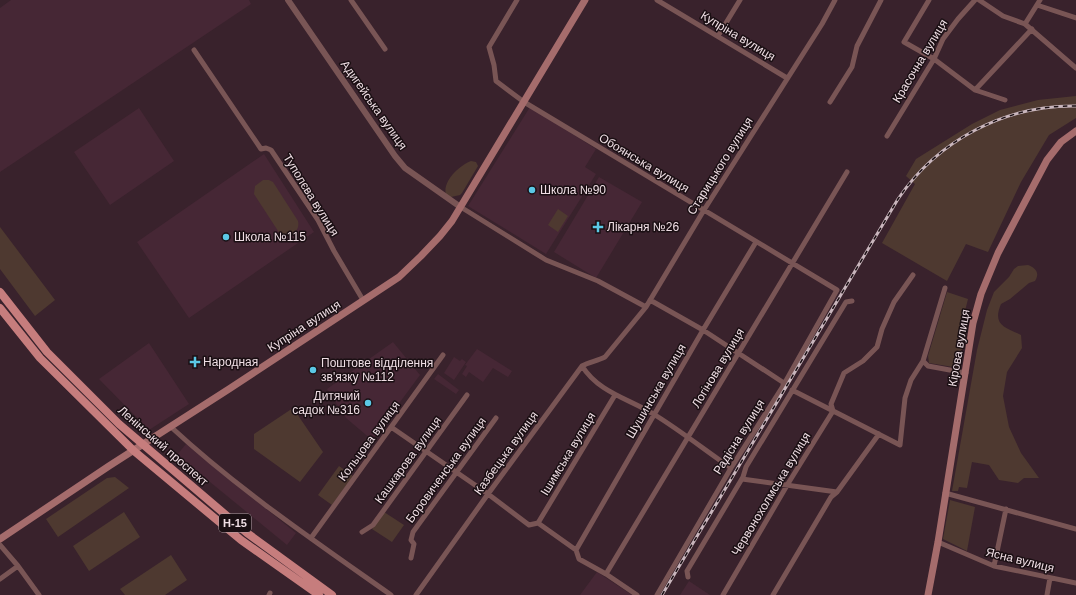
<svg xmlns="http://www.w3.org/2000/svg" width="1076" height="595" viewBox="0 0 1076 595" font-family="Helvetica,sans-serif">
<style>
.built{fill:#462735}
.green{fill:#4e3930}
.lines{fill:none;stroke-linecap:round;stroke-linejoin:round}
.minor{stroke:#795555;stroke-width:5}
.tertiary{stroke:#795555;stroke-width:6}
.secondary{stroke:#a56c6c;stroke-width:7}
.primary{stroke:#c67d7d;stroke-width:8}
.rail-casing{stroke:#c9b6bd;stroke-width:3}
.rail{stroke:#1a0f13;stroke-width:1.5;stroke-dasharray:4.5;stroke-linecap:butt}
.poi-dot{fill:#5bc8e6;stroke:#1a0f13;stroke-width:1.5}
.labels{text-anchor:middle;stroke-width:3;stroke-linejoin:round;paint-order:stroke}
.shield{fill:#1a0f13;stroke:#afa0a5;stroke-width:1}
.shield-label{font-size:11px;font-weight:bold;fill:#efdee4}
.street-label{font-size:12px;fill:#efdee4;stroke:#1a0f13}
.poi-label{font-size:12px;fill:#efdee4;stroke:#1a0f13;text-anchor:start}
</style>
<rect width="100%" height="100%" fill="#39222c"/>
<path class="built" d="M11 0H249L251 4 0 172V8Z
M530 107 596 149 585 167 596 174 546 254 468 206Z
M139 108 174 161 110 205 74 152Z
M264 154 314 232 189 318 137 242Z
M599 177 642 202 596 278 554 252Z
M393 342 420 375 372 440 346 418 327 389Z
M149 343 189 404 149 430 99 379Z
M477 349 512 371 508 377 493 368 483 382 469 372 466 377 462 374 467 366 465 365Z
M454 357 460 361 462 359 466 362 454 380 444 373Z
M438 374 459 390 456 394 434 379Z
M186 444 296 533 287 545 177 455Z
M597 572 632 595H580Z
M689 581 710 595H680Z"/>
<path class="green" d="M1076 96V118L1049 135 1021 182 988 252 966 244 947 281 882 243 915 184 906 176 916 159 972 124 1000 110 1038 100Z
M471 161 476 162 478 166 462 193 460 195 451 197 446 195C442 181 460 165 471 161Z
M263 180H269L273 182 298 221C300 230 294 235 285 236L280 234 254 194 255 186Z
M558 209 568 216 558 232 548 225Z
M0 227 55 300 35 316 0 269Z
M1028 265C1036 268 1040 273 1035 281L1029 283 1010 299 1001 304C992 325 1005 327 1021 335L1022 348 1007 372 1003 396 1009 427 1021 453 1039 478H1024L1018 483 999 480 989 465 972 462 967 488 959 487 958 491H952L977 350 987 310 994 292 1009 277 1014 269 1018 266Z
M947 292 968 299 965 311 967 318 959 368 929 363 928 356Z
M293 408 323 452 300 482 254 449V434Z
M339 466 353 476 332 505 318 495Z
M115 477 129 488 58 537 46 519 107 478Z
M950 500 975 507 967 551 943 539Z
M124 512 140 537 89 571 73 546Z
M384 512 404 525 392 542 372 529Z
M171 555 187 580 165 595H125L120 589Z"/>
<g class="lines">
<path class="minor" d="M351 0 385 49
M517 0 489 47 494 65 496 81 524 102 837 290 783 386 731 468 657 595
M657 0 787 78
M929 0 904 42 934 59 975 90 1005 100
M979 0 1003 16 1025 24 1076 68
M1037 5 1076 18
M1025 24 1040 0
M718 36 740 0
M194 50 261 149 266 148 271 150 318 220 334 251 363 300
M975 90 1032 29
M830 102 852 67 857 46 881 0
M887 136 934 59 943 39 958 19 975 0
M459 206 546 260 598 281 646 307
M650 300 703 330 784 383 783 385
M923 361 928 366 966 373
M582 366C599 393 630 399 655 415 681 431 706 451 731 468
M792 390 900 445 905 398 911 380 923 361 945 288
M171 427C239 490 316 542 391 595
M391 427 488 494 529 525 538 523 576 550 579 559 606 574 637 595
M742 479 837 492
M945 493 1076 529
M538 523 615 395
M362 532 373 525 467 395
M311 538 443 355
M938 542 994 566 1076 583
M0 545 18 566 39 595
M576 550 703 330 756 242
M411 558 414 544 411 540 413 532 496 418
M994 566 1006 509
M606 574 847 172
M688 577 687 571 743 477 746 467 846 302 852 301
M0 579 18 566
M269 595 270 593
M416 595 488 494 582 366C589 362 597 361 605 357L646 307 704 210 822 24 835 0
M723 595 789 482 833 411 831 404 844 373 863 361 877 347 882 329 894 302 913 275
M773 595 831 497 837 492 879 434
M1047 595 1050 578"/>
<path class="tertiary" d="M288 0 395 156 405 168 459 206"/>
<path class="secondary" d="M0 539 109 466 229 389 399 277 421 256 440 236 452 221 585 0
M928 595 938 542 973 323 981 294 998 253 1047 160 1061 142 1076 131"/>
<path class="primary" d="M0 292 47 352 119 424 247 533 332 595
M0 308 40 358 134 451 241 540 319 595"/>
<defs>
<path id="rail" d="M662 595 898 199C938 140 1005 105 1076 106"/>
</defs>
<use href="#rail" class="rail-casing"/>
<use href="#rail" class="rail"/>
</g>
<g class="poi-dot">
<circle cx="532" cy="190" r="4"/>
<path d="M596 221h4v4h4v4h-4v4h-4v-4h-4v-4h4z"/>
<circle cx="226" cy="237" r="4"/>
<path d="M193 356h4v4h4v4h-4v4h-4v-4h-4v-4h4z"/>
<circle cx="313" cy="370" r="4"/>
<circle cx="368" cy="403" r="4"/>
</g>
<g class="labels">
<rect class="shield" x="219" y="514" width="32" height="18" rx="3"/>
<g class="shield-label">
<text x="235" y="527">Н-15</text>
</g>
<g class="street-label">
<text transform="translate(738 36) rotate(31)" y="4">Купріна вулиця</text>
<text transform="translate(920 61) rotate(-59)" y="4">Красочна вулиця</text>
<text transform="translate(374 105) rotate(55)" y="4">Адигейська вулиця</text>
<text transform="translate(644 163) rotate(31)" y="4">Обоянська вулиця</text>
<text transform="translate(720 166) rotate(-58)" y="4">Старицького вулиця</text>
<text transform="translate(311 195) rotate(58)" y="4">Туполєва вулиця</text>
<text transform="translate(304 326) rotate(-33)" y="4">Купріна вулиця</text>
<text transform="translate(959 348) rotate(-80)" y="4">Кірова вулиця</text>
<text transform="translate(718 368) rotate(-59)" y="4">Логінова вулиця</text>
<text transform="translate(656 391) rotate(-60)" y="4">Шушинська вулиця</text>
<text transform="translate(739 437) rotate(-58)" y="4">Радісна вулиця</text>
<text transform="translate(369 441) rotate(-54)" y="4">Кольцова вулиця</text>
<text transform="translate(163 446) rotate(41)" y="4">Ленінський проспект</text>
<text transform="translate(506 453) rotate(-54)" y="4">Казбецька вулиця</text>
<text transform="translate(568 454) rotate(-59)" y="4">Ішимська вулиця</text>
<text transform="translate(408 460) rotate(-54)" y="4">Кашкарова вулиця</text>
<text transform="translate(446 470) rotate(-54)" y="4">Боровиченська вулиця</text>
<text transform="translate(771 494) rotate(-59)" y="4">Червонохолмська вулиця</text>
<text transform="translate(1020 560) rotate(14)" y="4">Ясна вулиця</text>
</g>
<g class="poi-label">
<text x="540" y="194">Школа №90</text>
<text x="607" y="231">Лікарня №26</text>
<text x="234" y="241">Школа №115</text>
<text x="203" y="366">Народная</text>
<text x="321" y="367">Поштове відділення<tspan x="321" dy="14">зв'язку №112</tspan></text>
<text x="360" y="400" text-anchor="end">Дитячий<tspan x="360" dy="14">садок №316</tspan></text>
</g>
</g>
</svg>
